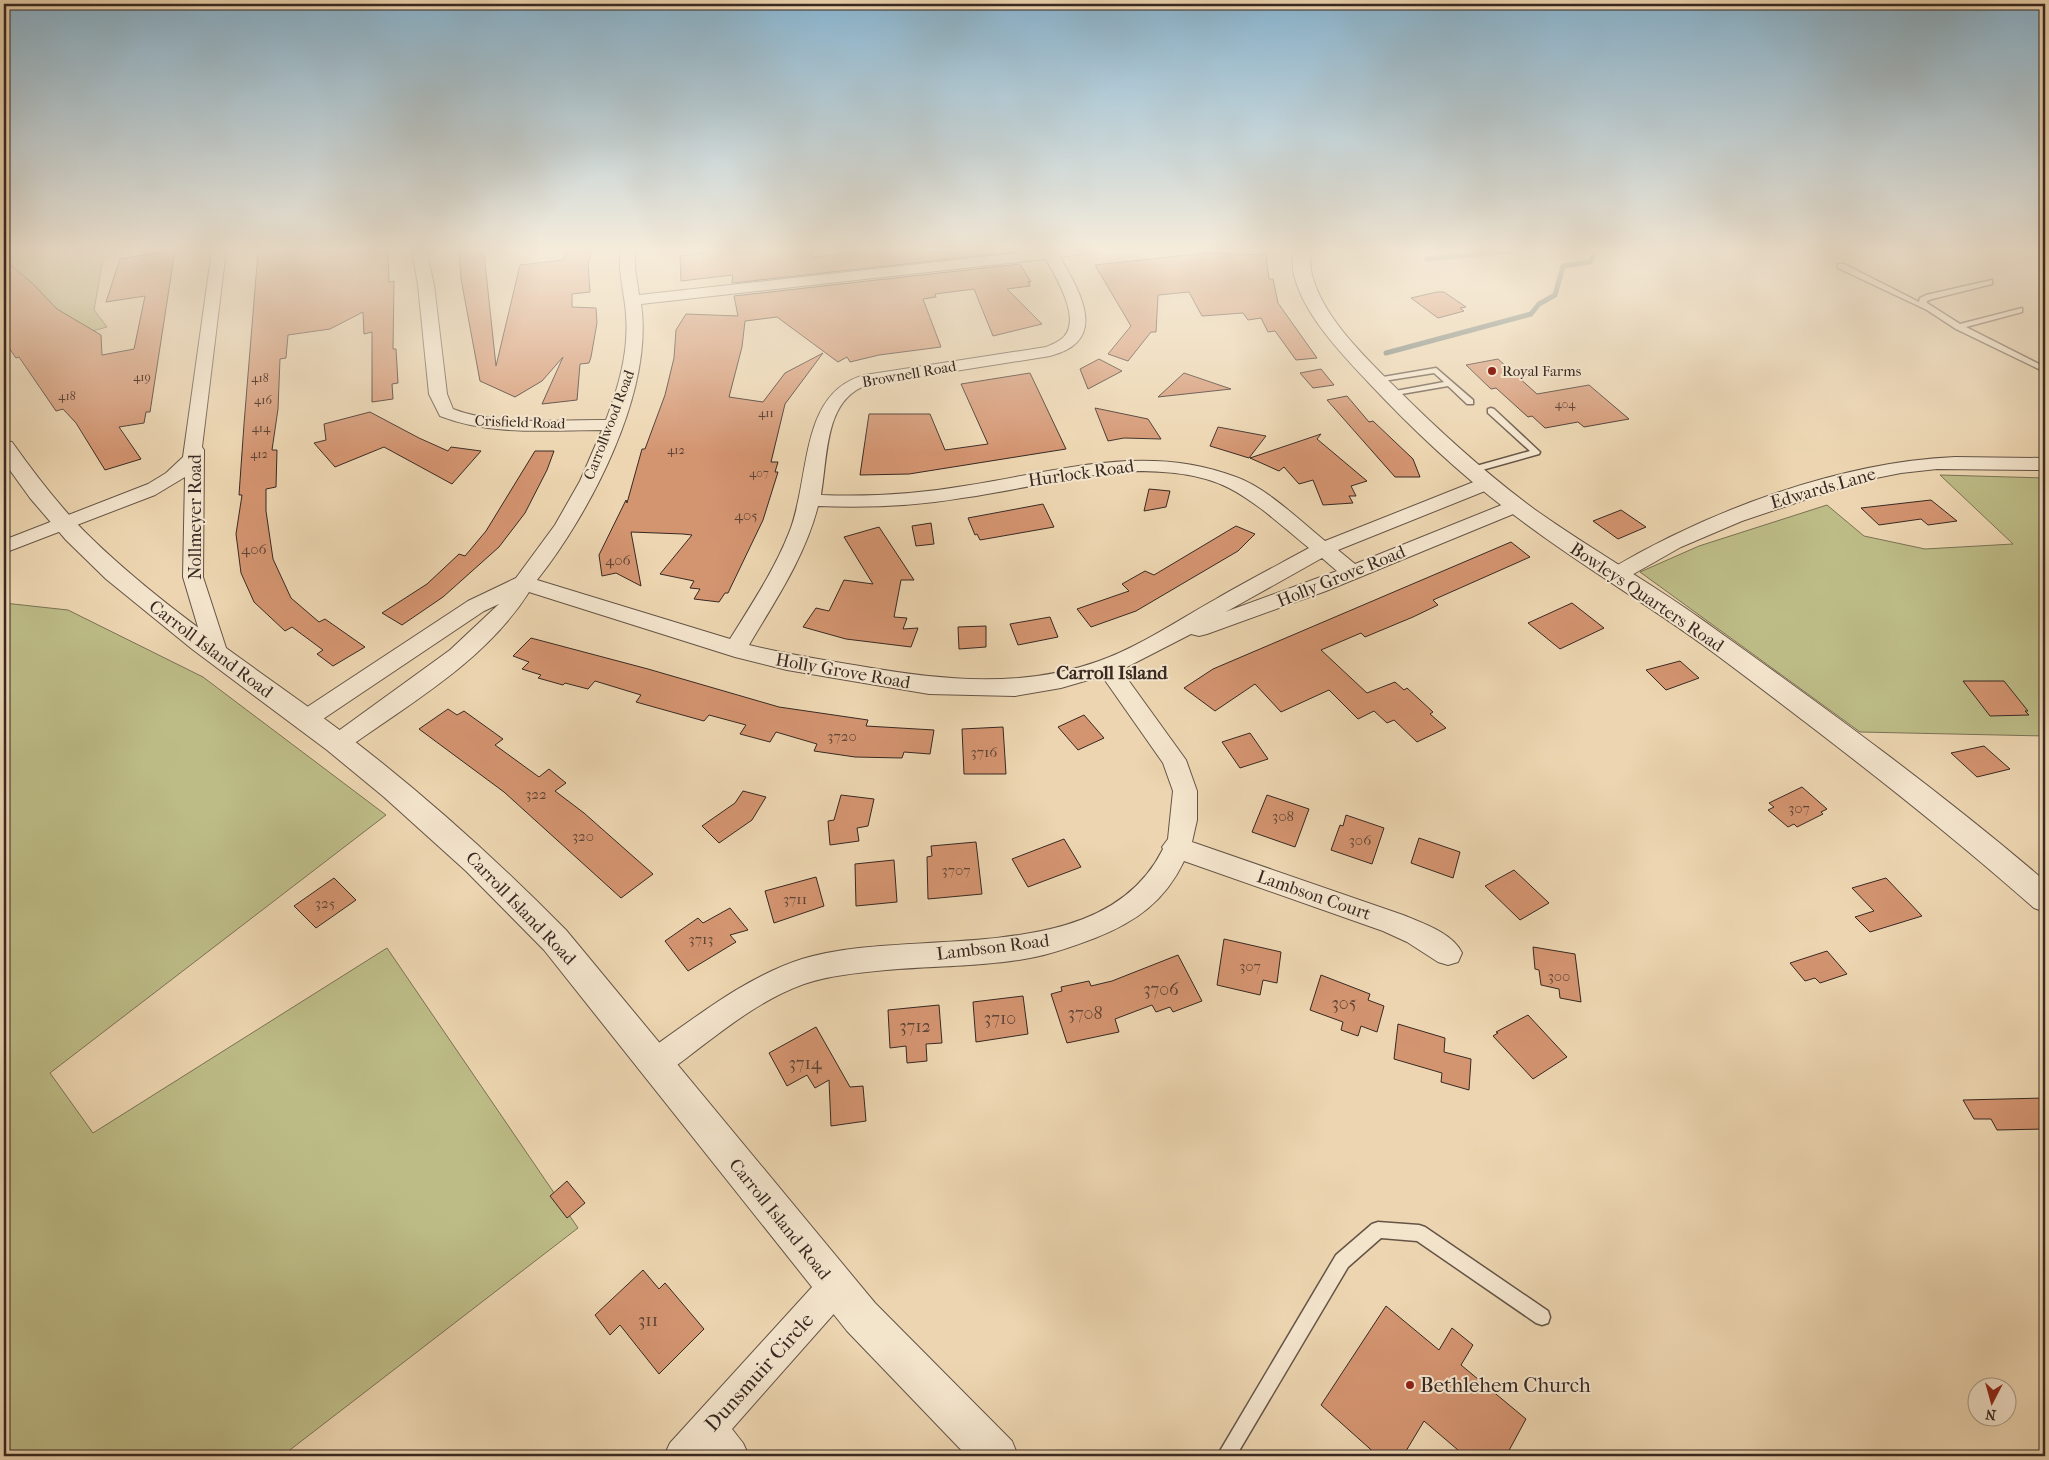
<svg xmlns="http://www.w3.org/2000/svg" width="2049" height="1460" viewBox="0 0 2049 1460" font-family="'IM FELL French Canon',serif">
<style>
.green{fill:#bdbc87;stroke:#7a7254}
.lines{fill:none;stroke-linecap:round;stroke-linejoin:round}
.stream{stroke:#737f78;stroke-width:5}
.building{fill:#d39470;stroke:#382922}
.service-casing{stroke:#655446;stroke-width:3}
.minor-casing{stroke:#655446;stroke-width:2}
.tertiary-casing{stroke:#655446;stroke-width:2}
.service{fill:#f3e4cc;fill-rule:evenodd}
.minor{fill:#f3e4cc;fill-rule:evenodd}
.tertiary{fill:#f3e4cc;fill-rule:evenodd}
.poi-dot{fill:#8f2418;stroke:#f3e4cc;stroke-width:2}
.labels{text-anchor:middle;stroke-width:4;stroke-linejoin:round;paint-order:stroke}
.far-number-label{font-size:12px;fill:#5f4436}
.far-poi-label{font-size:15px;fill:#382922;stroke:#f3e4cc;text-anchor:start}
.far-street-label{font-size:15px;fill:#382922;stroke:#f3e4cc}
.number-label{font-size:15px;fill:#5f4436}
.street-label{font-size:18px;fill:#382922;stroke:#f3e4cc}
.near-number-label{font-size:18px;fill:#5f4436}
.neighbourhood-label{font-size:19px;font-weight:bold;fill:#382922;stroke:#f3e4cc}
.near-street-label{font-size:21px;fill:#382922;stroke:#f3e4cc}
.near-poi-label{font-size:21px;fill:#382922;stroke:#f3e4cc;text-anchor:start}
</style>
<rect width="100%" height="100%" fill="#ecd5b0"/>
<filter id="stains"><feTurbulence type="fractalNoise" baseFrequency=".004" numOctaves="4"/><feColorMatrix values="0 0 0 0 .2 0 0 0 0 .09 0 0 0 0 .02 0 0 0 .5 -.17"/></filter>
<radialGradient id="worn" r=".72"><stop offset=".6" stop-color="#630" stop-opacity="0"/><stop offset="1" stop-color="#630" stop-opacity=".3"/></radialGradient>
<path class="green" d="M15 250H121L103 259 94 310 107 327 71 337 41 325 4 279V255Z
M1940 475 2045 478V736L1860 732 1640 572 1699 546 1827 505 1864 536 1925 549 2013 544Z
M4 603 68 610 203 677 386 815 50 1073 93 1133 387 948 578 1228 282 1456H4Z"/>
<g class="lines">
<path class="stream" d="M1427 259 1519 250
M1386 353 1531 314 1539 304 1555 295 1563 266 1590 262 1596 250"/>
</g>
<path class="building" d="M175 250 150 412H146L144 423 119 427 141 459 105 470 76 423 63 409 56 411 19 357 16 358 4 341V259L32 283 57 309 101 335 102 355 134 349 145 296 106 302 120 259Z
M260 250H388L389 282 394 281 393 349H396L398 383 392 384 393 399 372 402V332L364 334 363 312 330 329 288 335 286 358 280 359 278 409 272 450H277L276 487 266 489V511L273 559 291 598 319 622 325 619 365 647 333 666 317 654 323 650 292 627 285 631 254 602 241 573 236 534 242 495H239L244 424 258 252Z
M459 250H477L478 255 484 254 496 366 520 265 563 260 566 250H592L588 263 590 292 572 294V307L596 308 597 323 591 357 589 363 580 364 577 400 542 404 563 357 542 381 515 397 480 381 461 279Z
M725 250H811L812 257 880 250H1012L1013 252 732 283 733 275 681 281 680 256Z
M1207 253 1266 255 1269 279H1273L1278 303 1317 358 1296 360 1275 331 1268 332 1261 318 1248 320 1243 313 1202 316 1189 292 1158 295 1156 332H1151L1128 361 1108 354 1131 326 1095 265Z
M1020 264 1031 282H1028L1030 286 1007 289 1042 324 993 336 974 289 935 294 936 297 923 299 941 347 879 355 850 362 847 357 838 362 777 317 745 321 742 347 729 397 763 402 785 373 823 353 785 404 771 462H778L775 472H778L763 520 728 593H725L719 602 694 599 700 589 690 588 694 581 660 574 692 535 683 534 631 532 641 586 616 573 602 576 599 555 626 500 627 503 642 449H645L665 395 674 358 676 330 686 314 738 316 734 296Z
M1437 292H1444L1466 307 1460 308 1464 311 1438 318 1411 298Z
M1099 359 1122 371 1088 389 1080 369Z
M1498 359 1537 394 1589 385 1629 419 1584 427 1578 422 1545 428 1532 416 1528 417 1496 388 1491 389 1466 365Z
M1321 369 1334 385 1313 388 1300 373Z
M1030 373 1066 449 909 474 860 475 869 414H930L945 450 988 444 961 384Z
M1184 373 1231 389 1158 397Z
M1347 396 1369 422 1373 421 1413 459 1420 477H1395L1327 400Z
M1095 408 1148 419 1161 439 1124 438 1108 441Z
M370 412 419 438 448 451 451 447 481 451 452 484 384 447 335 467 314 443 326 440 324 424Z
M1218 427 1266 436 1249 458 1210 446Z
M1321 434 1317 439 1367 481 1351 486 1356 496H1349L1353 503 1323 505 1313 480 1299 484 1284 467 1279 471 1250 458Z
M535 451H554L547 470 525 513 499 547 443 597 402 625 382 613 427 584 459 554 465 556 486 531Z
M1149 489 1170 491 1166 507 1144 511Z
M1931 500 1957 521 1928 525 1921 519 1879 525 1861 508Z
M1043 504 1054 527 980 540 977 534 975 535 968 518Z
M1621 510 1646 527 1618 539 1593 521Z
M931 523 934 544 916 546 912 526Z
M1236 526 1255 534 1238 551 1136 611 1091 627 1077 609 1129 591 1122 584 1145 571 1154 575Z
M879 527 914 580H901L894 617 907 618 903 629 918 628 911 647 846 639 803 627 816 608 829 611 844 580 873 584 844 537Z
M1511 542 1530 557 1433 600 1438 605 1413 617 1365 637 1361 633 1321 650 1367 693 1395 682 1404 690 1407 688 1433 712 1430 714 1446 728 1417 742 1394 720 1387 723 1374 711 1358 719 1329 690 1281 712 1255 684 1215 711 1184 688 1213 669Z
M1572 603 1604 628 1560 649 1528 623Z
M1050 617 1058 637 1018 645 1010 624Z
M986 626V647L959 649 958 627Z
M531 638 648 669 779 707 868 720 866 726 934 730 930 754 904 752 902 758 855 757 814 751 817 744 776 732 770 742 740 734 746 725 709 715 704 721 636 702 641 695 595 681 588 689 565 683 563 685 538 678 541 675 522 669 529 662 513 656Z
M1680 661 1699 678 1666 690 1646 670Z
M1963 681H2004L2028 711H2025L2029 715 1990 716Z
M448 709 457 715 464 711 503 739 495 745 539 777 549 769 566 783 555 791 584 813 653 874 621 898 504 792 419 729Z
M1084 715 1104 738 1078 750 1058 727Z
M1003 727 1006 774H964L962 729Z
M1250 733 1268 759 1240 768 1222 742Z
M1984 746 2010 769 1977 777 1951 753Z
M1802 787 1827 809 1821 812 1823 814 1797 827 1794 824 1788 827 1768 810 1774 807 1769 803Z
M743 791 766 797 752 820 719 843 702 826 735 803Z
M841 795 874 799 868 826 857 828 859 841 830 845 828 821 834 820Z
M1267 795 1309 809 1295 847 1252 832Z
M1346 815 1384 828 1372 864 1331 850 1340 825 1343 826Z
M1419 838 1460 852 1453 878 1411 863Z
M1064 839 1081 867 1028 887 1012 859Z
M976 842 982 894 928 899 927 857 932 856 931 846Z
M894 860 897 902 856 906 855 864Z
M1514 870 1549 903 1520 920 1485 886Z
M816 877 824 906 774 923 765 891Z
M334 878 356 900 316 928 294 906Z
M1886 878 1922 916 1870 932 1855 917 1874 911 1852 888Z
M730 908 748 930 730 935 736 942 688 971 665 941 698 918 703 923Z
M1224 939 1281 952 1277 983 1263 980 1260 995 1217 985Z
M1533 947 1575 954 1581 1002 1560 998 1559 989 1541 985 1539 970 1535 969Z
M1827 951 1847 974 1820 983 1815 978 1805 981 1790 963Z
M1178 955 1202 1001 1173 1012 1170 1007 1156 1012 1152 1005 1115 1019 1119 1032 1067 1043 1051 994 1062 991 1061 987 1089 981 1091 986 1112 981Z
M1321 975 1370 994 1368 1000 1384 1006 1377 1032 1361 1026 1358 1036 1341 1030 1343 1022 1310 1010Z
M1023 996 1028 1034 976 1042 973 1002Z
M939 1005 942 1043 926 1044 927 1061 907 1063 906 1046 890 1048 888 1010Z
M1528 1015 1567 1057 1533 1079 1493 1036 1498 1033 1496 1032Z
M1398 1024 1445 1038 1444 1052 1471 1059 1469 1090 1441 1082 1442 1073 1394 1059Z
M816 1027 850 1087 863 1086 866 1121 831 1126 829 1080 815 1088 807 1075 787 1086 769 1053Z
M2045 1098V1129L1997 1130 1991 1119H1974L1963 1100Z
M567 1181 585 1203 567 1218 550 1196Z
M643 1270 659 1289 665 1283 704 1329 659 1374 620 1325 610 1335 595 1315Z
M1386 1306 1439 1350 1452 1328 1473 1345 1461 1365 1526 1419 1506 1456H1465L1424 1421 1403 1456H1378L1321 1405Z"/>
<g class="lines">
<defs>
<path id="service" d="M1838 264H1844L1919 302 1920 298 1926 295 1992 280V284L1932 299 1927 301V303L1960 324 2022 308V312L1966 327 2045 367V372L1956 329 1927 310 1838 268Z
M1436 368 1473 400V404H1467L1448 386 1390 396 1386 394 1390 392 1444 382 1434 373 1377 382 1373 380 1377 378Z
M1491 408 1494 409 1540 452 1539 454 1475 472H1469V468L1530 451 1488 413V409Z
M1378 1222 1419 1225 1425 1227 1548 1311 1550 1317 1548 1323 1542 1325 1536 1323 1417 1241 1381 1238 1348 1267 1236 1456H1217L1336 1255 1372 1224Z"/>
<path id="minor" d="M212 250H226L202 447 204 450 203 577 228 654 225 660 217 662 209 660 206 654 183 577 185 477 155 495 4 553V540L148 484 166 473 183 457Z
M412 250H426L434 285 447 394 453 409C500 427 557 419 606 420 619 386 629 351 626 315 625 293 617 272 621 250H635V268L639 295 1046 250H1090L1088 253 1060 257C1080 292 1110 341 1050 356L867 385C824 400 828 456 821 495 868 497 917 494 964 486 1056 472 1145 442 1236 477 1267 488 1299 520 1325 541L1481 479H1495L1498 483 1495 487 1338 550 1355 564 1509 502 1516 500 1523 502 1526 506 1523 510 1326 591 1207 634 1199 636 1191 634 1121 670 1186 760 1197 791V820L1192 842 1403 915C1422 923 1453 933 1462 953L1458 962 1448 965 1438 962 1407 942 1383 931 1184 861C1165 901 1136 922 1095 938 1074 946 1052 954 1030 958 989 966 940 966 898 969 867 972 834 974 804 984 753 1002 708 1043 665 1074L654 1078 643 1074 639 1064 643 1054C694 1019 743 978 802 959 912 925 1102 972 1163 849L1162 847 1168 839 1173 791 1163 763 1102 676 1061 688 1015 696 929 694 787 670 735 657 529 592C486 660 411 703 346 749L338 752 330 749 326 743 330 737 450 650 499 604 484 611 314 725 306 728 298 725 294 719 298 713 468 601 516 578 555 525 580 481 602 430C548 430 491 436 440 416L429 394 418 285ZM1046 259C1056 278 1085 323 1060 340 1056 343 1050 345 1046 347L865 375C798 392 811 480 789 533 774 571 751 605 730 639L537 580C590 513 654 392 641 304ZM1131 471C1164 471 1199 473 1229 488 1258 503 1284 528 1309 548 1278 565 1247 581 1216 599 1178 620 1141 646 1099 661 1022 689 940 680 860 666 823 660 786 654 749 645 775 601 805 557 818 506 866 508 915 506 962 498 1019 490 1074 475 1131 471ZM1322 558 1337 571 1225 612 1231 609Z
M1955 457 2045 458V470L1937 469 1901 473 1861 481 1742 521 1681 547 1623 580 1616 582 1609 580 1606 575 1609 570C1708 511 1839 462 1955 457Z
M835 1270 847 1275 852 1287 847 1299 732 1429 743 1443 749 1456H664L670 1443 823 1275Z"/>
<path id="tertiary" d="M1293 250H1310C1310 258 1310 267 1312 275 1323 317 1363 355 1393 385 1437 429 1484 472 1534 509 1593 551 1657 586 1715 629 1828 710 1940 791 2045 881V912L2034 908C1933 819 1826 737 1718 656 1653 607 1582 567 1518 518 1464 478 1414 431 1368 382 1340 352 1304 315 1294 275 1292 267 1293 258 1293 250Z
M4 441 12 442C34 473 57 503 83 530 163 610 259 669 349 737 426 796 498 861 566 930L875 1303 1012 1441 1018 1456H967L847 1331 544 950 466 871 384 797 327 750 192 649 106 579 66 540 30 498 4 462Z"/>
</defs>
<use href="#service" class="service-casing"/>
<use href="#minor" class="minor-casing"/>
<use href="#tertiary" class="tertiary-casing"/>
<use href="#service" class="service"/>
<use href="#minor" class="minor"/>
<use href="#tertiary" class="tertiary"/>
</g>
<linearGradient id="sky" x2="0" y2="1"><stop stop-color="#89b6d2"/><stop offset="0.55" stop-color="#f6ecdb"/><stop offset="1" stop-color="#f6ecdb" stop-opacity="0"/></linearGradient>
<rect width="2049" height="454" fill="url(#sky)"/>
<g class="poi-dot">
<circle cx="1492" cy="371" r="5"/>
<circle cx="1410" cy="1385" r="5"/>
</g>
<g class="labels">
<g class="far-number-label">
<text x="142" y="381">419</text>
<text x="260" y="382">418</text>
<text x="67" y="400">418</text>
<text x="263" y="404">416</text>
<text x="1565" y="408">404</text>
<text x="766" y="417">411</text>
<text x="261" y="432">414</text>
<text x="676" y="454">412</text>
<text x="259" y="458">412</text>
<text x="759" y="477">407</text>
</g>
<g class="far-poi-label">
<text x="1502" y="376">Royal Farms</text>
</g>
<g class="far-street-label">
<text transform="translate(909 374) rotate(-10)" y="5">Brownell Road</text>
<text transform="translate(520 422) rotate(2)" y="5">Crisfield Road</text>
<text transform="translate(609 425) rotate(-69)" y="5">Carrollwood Road</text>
</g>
<g class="number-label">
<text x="746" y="520">405</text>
<text x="254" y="554">406</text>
<text x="618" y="565">406</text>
<text x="842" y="741">3720</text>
<text x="984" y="757">3716</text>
<text x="536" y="799">322</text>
<text x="1799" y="813">307</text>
<text x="1283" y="821">308</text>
<text x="583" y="841">320</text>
<text x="1360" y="845">306</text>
<text x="956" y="875">3707</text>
<text x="795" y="904">3711</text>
<text x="325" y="908">325</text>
<text x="701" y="944">3713</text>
<text x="1250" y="971">307</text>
<text x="1559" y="981">300</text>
</g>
<g class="street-label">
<text transform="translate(1081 473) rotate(-8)" y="6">Hurlock Road</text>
<text transform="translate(1823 488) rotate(-16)" y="6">Edwards Lane</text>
<text transform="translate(195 517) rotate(-90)" y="6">Nollmeyer Road</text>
<text transform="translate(1341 576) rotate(-22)" y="6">Holly Grove Road</text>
<text transform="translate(1647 597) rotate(34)" y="6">Bowleys Quarters Road</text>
<text transform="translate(211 649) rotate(37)" y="6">Carroll Island Road</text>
<text transform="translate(843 671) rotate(10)" y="6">Holly Grove Road</text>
<text transform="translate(1314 895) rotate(19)" y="6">Lambson Court</text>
<text transform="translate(521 908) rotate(46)" y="6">Carroll Island Road</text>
<text transform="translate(993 947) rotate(-7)" y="6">Lambson Road</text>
<text transform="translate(780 1219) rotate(51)" y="6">Carroll Island Road</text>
</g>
<g class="near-number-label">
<text x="1161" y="995">3706</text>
<text x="1344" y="1009">305</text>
<text x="1085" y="1019">3708</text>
<text x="1000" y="1024">3710</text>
<text x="915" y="1032">3712</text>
<text x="805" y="1069">3714</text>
<text x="648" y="1326">311</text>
</g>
<g class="neighbourhood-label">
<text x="1112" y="679">Carroll Island</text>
</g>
<g class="near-street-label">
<text transform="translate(759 1372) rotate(-48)" y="7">Dunsmuir Circle</text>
</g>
<g class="near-poi-label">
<text x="1420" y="1392">Bethlehem Church</text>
</g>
</g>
<rect width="2049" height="1460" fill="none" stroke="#ecd5b0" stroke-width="20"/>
<rect x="5" y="5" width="2039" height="1450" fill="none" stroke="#382922" stroke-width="2.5"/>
<rect x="10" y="10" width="2029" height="1440" fill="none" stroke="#382922"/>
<g transform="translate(1992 1402) rotate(186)"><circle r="24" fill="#f3e4cc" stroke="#a89988"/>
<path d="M0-4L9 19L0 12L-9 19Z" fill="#8f2418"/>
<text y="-8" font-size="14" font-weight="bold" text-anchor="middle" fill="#382922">N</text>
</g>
<rect width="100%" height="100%" filter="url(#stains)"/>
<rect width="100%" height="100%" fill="url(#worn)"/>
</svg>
